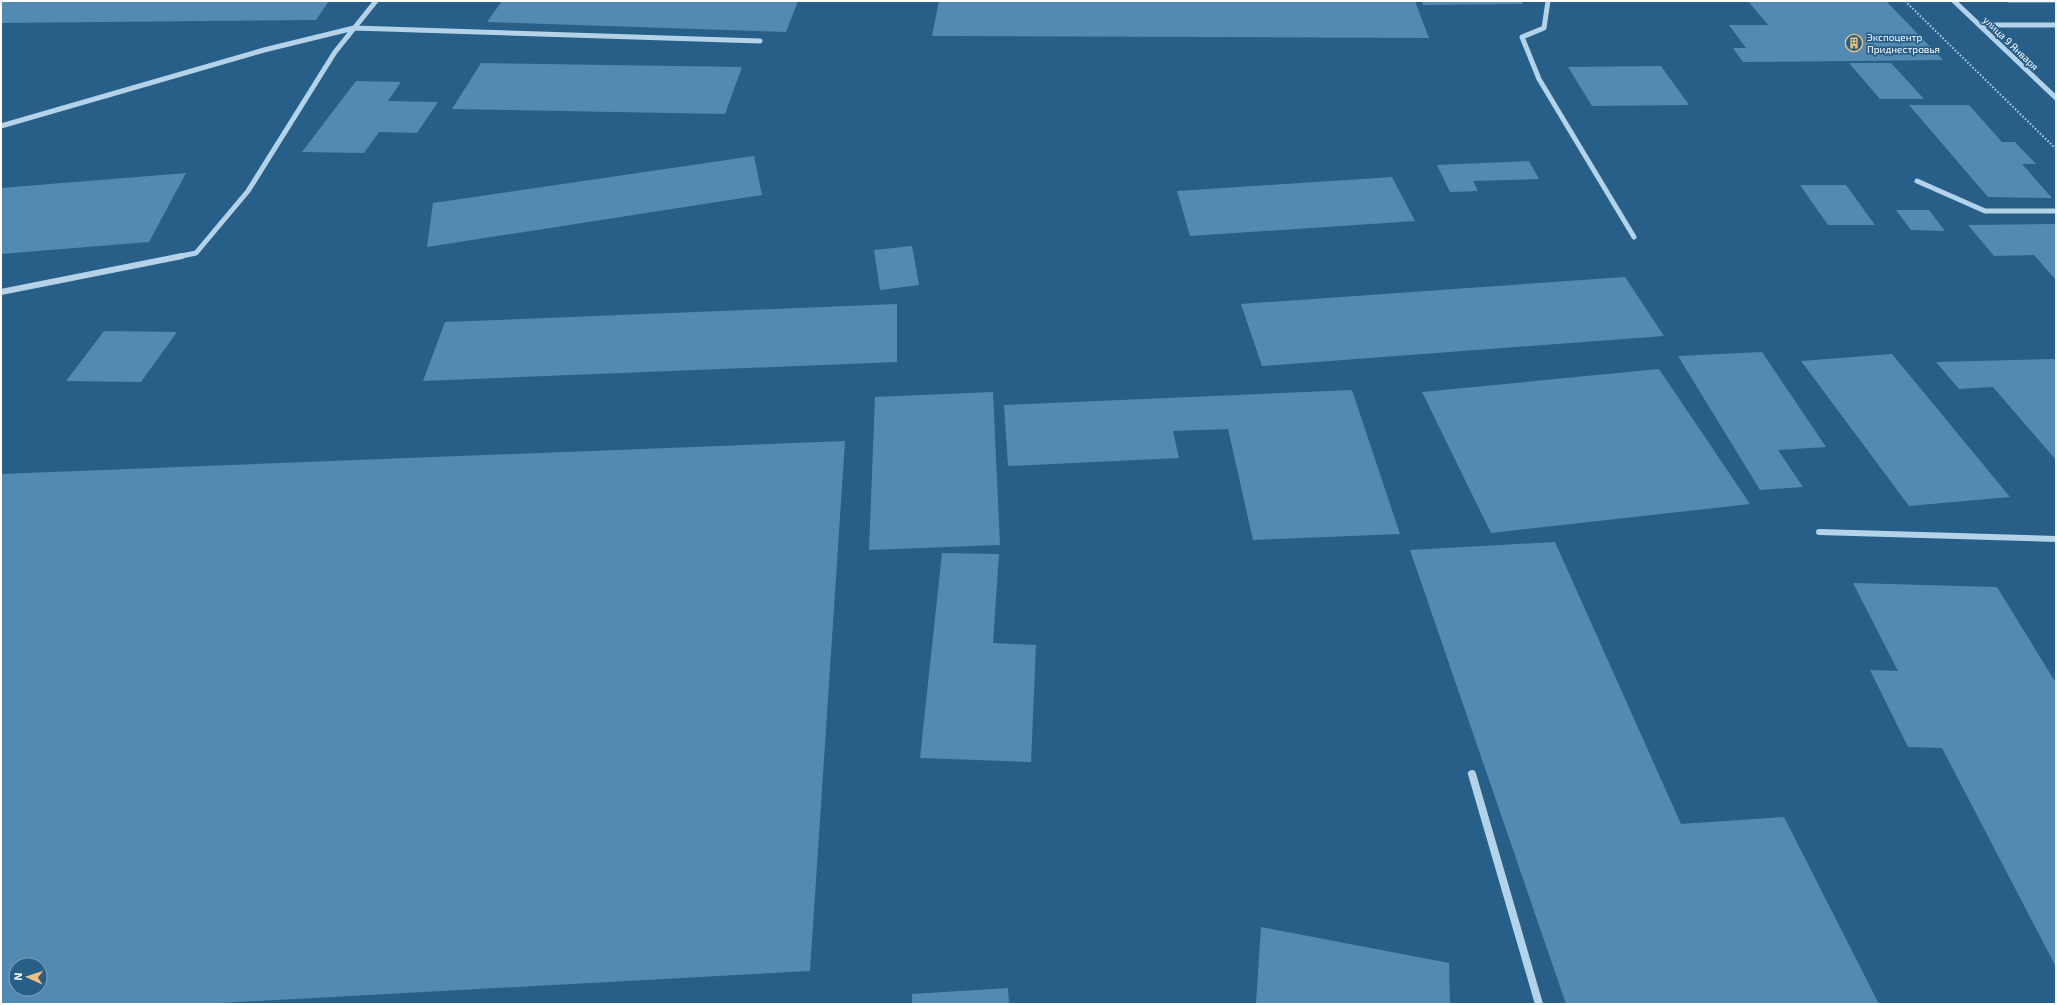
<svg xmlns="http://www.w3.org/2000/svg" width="2057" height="1005" viewBox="0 0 2057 1005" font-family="'Exo 2',sans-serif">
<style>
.building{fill:#538ab2;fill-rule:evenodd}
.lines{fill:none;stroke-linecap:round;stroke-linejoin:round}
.path{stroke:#b4d3e9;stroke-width:2;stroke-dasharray:1.5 2;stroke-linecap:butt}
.minor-far2{stroke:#b4d3e9;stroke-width:5}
.minor-far1{stroke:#b4d3e9;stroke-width:6}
.minor{stroke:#b4d3e9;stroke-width:8}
.labels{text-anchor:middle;stroke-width:3.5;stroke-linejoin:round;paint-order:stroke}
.far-poi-label{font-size:10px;fill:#fff;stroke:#275f89;text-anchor:start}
.far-street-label{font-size:10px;fill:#fff;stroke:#275f89}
</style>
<rect width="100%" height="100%" fill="#275f89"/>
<path class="building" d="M1 1H329L316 20 1 23Z
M502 1H798L786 32 487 22Z
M939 1H1415L1429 38 932 36Z
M1421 1H1521L1523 4 1423 5Z
M1748 1H1886L1943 60 1743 62 1733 48H1746L1729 25H1768Z
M2006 1H2056V3H2008Z
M481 63 742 67 725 114 452 109Z
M1849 63H1891L1924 99H1880Z
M1661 66 1689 105 1592 106 1568 67Z
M356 81 401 82 388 101 438 102 417 133 379 132 364 153 302 152Z
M1909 105H1969L2002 142H2015L2036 164H2022L2052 198 1988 197Z
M754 156 762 195 427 247 433 203Z
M1529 161 1539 179 1473 181 1478 191 1450 192 1437 165Z
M186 173 149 242 1 254V188Z
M1392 177 1415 221 1190 236 1177 191Z
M1800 185H1846L1875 225H1828Z
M1896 210H1929L1945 231 1911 230Z
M2056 224V280L2034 255 1994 256 1968 225Z
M912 246 919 285 880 290 874 250Z
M1625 277 1664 336 1262 366 1241 304Z
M897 304V362L423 381 445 322Z
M104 331 177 332 141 382 66 381Z
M1762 352 1826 447 1778 450 1803 487 1760 490 1678 356Z
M1892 354 2010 497 1909 506 1801 361Z
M2056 359V460L1993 387 1959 389 1936 362Z
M1659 369 1750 504 1491 533 1422 392Z
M1352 390 1400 534 1253 540 1228 429 1173 431 1179 458 1008 466 1004 405Z
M993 392 1000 545 869 550 875 397Z
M845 441 810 971 202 1004H1V474ZM16 965H40V989H16Z
M1555 542 1681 824 1784 817 1879 1004H1566L1410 550Z
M942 553 999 554 993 643 1036 645 1031 762 920 758Z
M1853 583 1997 587 2056 683V967L1942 748 1908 747 1870 670 1898 671Z
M1261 927 1449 963 1450 1004H1256Z
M1008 988 1009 1004H912V994Z"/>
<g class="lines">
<path class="path" d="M1905 1 2056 149"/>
<path class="minor-far2" d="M1548 1 1544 28 1522 37 1539 79 1634 237
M1954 1 2056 98
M1980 25H2056
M1 126 264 50 354 28 760 41
M1917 181 1985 211H2056
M177 257 196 253 248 191 335 52 376 1"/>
<path class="minor-far1" d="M1 292 182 256
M1819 532 2056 539"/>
<path class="minor" d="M1472 774 1539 1004"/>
</g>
<defs>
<symbol id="building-ring" viewBox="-11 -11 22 22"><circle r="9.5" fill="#275f89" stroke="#f2bf79" stroke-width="1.5"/><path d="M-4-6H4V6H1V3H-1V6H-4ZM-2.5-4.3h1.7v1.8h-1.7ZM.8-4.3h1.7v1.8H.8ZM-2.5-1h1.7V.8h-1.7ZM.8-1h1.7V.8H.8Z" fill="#f2bf79"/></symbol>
</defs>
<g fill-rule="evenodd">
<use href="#building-ring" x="1844" y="33" width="20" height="20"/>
</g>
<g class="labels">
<g class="far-poi-label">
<text x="1867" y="41">Экспоцентр<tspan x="1867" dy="12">Приднестровья</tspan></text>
</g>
<g class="far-street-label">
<text transform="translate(2011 43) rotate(44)" y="4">улица 9 Января</text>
</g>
</g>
<rect width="2057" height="1005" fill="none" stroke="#ffffff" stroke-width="4"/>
<g transform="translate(28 977) rotate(273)"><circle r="19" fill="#275f89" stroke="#7d9fb8"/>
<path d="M0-3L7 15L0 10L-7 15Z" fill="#f2bf79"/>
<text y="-6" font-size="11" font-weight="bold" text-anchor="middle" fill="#ffffff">N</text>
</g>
</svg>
